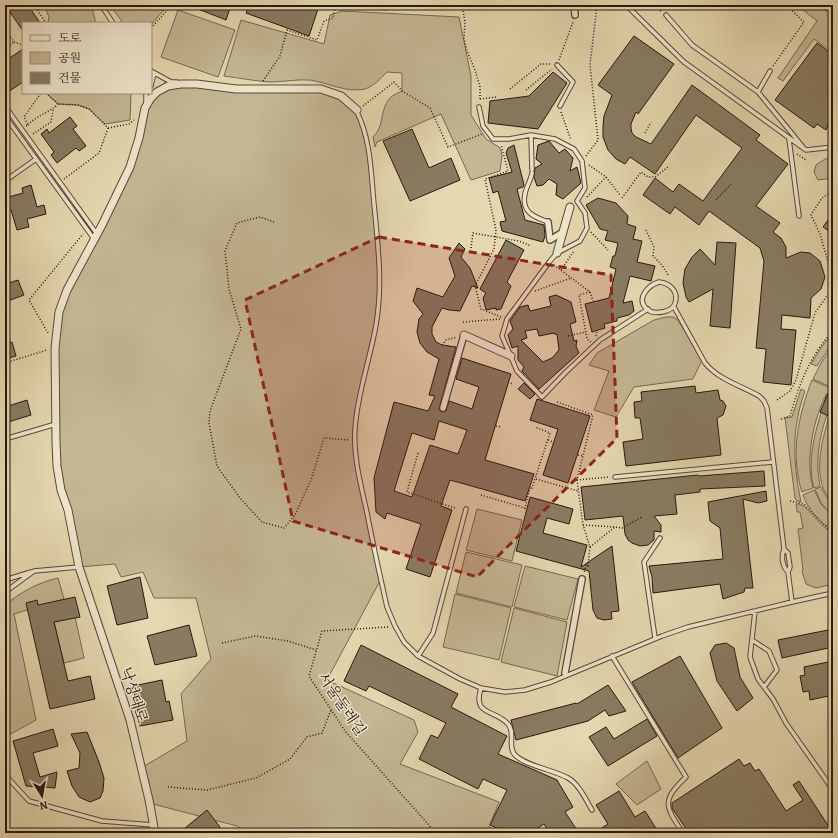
<svg xmlns="http://www.w3.org/2000/svg" width="838" height="838" viewBox="0 0 838 838" font-family="Alegreya,'Noto Serif KR',serif">
<style>
.green{fill:#c5b794;stroke:#766852}
.building{fill:#897b62;stroke:#26180f;fill-rule:evenodd}
.lines{fill:none;stroke-linecap:round;stroke-linejoin:round}
.service-casing{stroke:#564837;stroke-width:5.5}
.pedestrian-casing{stroke:#564837;stroke-width:8}
.minor-casing{stroke:#564837;stroke-width:9}
.path{stroke:#26180f;stroke-width:1.5;stroke-dasharray:1 2;stroke-linecap:butt}
.service{stroke:#eee5cb;stroke-width:3.5}
.pedestrian{stroke:#eee5cb;stroke-width:5.5}
.minor{stroke:#eee5cb;stroke-width:7}
.marked{fill:#8f2418;fill-opacity:0.2;stroke:#8f2418;stroke-width:3;stroke-dasharray:8 5;stroke-linejoin:round}
.labels{text-anchor:middle;stroke-width:3;stroke-linejoin:round;paint-order:stroke}
.street-label{font-size:15px;fill:#26180f;stroke:#eee5cb}
</style>
<rect width="100%" height="100%" fill="#e5d7af"/>
<filter id="stains"><feTurbulence type="fractalNoise" baseFrequency=".005" numOctaves="4"/><feColorMatrix values="0 0 0 0 .2 0 0 0 0 .09 0 0 0 0 .02 0 0 0 .5 -.17"/></filter>
<radialGradient id="worn" r=".72"><stop offset=".6" stop-color="#630" stop-opacity="0"/><stop offset="1" stop-color="#630" stop-opacity=".3"/></radialGradient>
<path class="green" d="M44 5H91L96 23H48L49 17Z
M110 5H168L151 25V23H123Z
M797 5H815L833 14V53L814 39 783 81 778 78 817 21Z
M178 10 235 30 218 77 161 57Z
M342 11 459 17 471 76V115L486 139 499 147 501 151 502 156 500 171 471 180 441 114 377 142 375 147 373 137C384 128 380 110 389 99 392 95 398 93 402 91V73L387 72C380 79 374 86 365 89 346 93 329 83 310 80 297 79 283 82 270 82 255 81 239 78 224 76L241 20 324 44 330 15Z
M168 86 300 88 341 96 357 110 369 155 380 278 376 325 357 408 355 449 381 579 327 680 414 720 418 732 400 764 499 802 489 827 499 833H248L237 826 153 804 149 800 141 768 187 741 181 694 211 659 196 598H154L143 572 121 577 115 564 79 567 57 466 59 312 118 194 151 98Z
M46 93H131L130 120 105 124 89 109 78 105 58 104Z
M833 158V178L818 180 814 172 816 165 825 159Z
M666 317H673L678 320 702 360 693 379 634 387 616 417 594 410 609 371 589 365 597 353 654 320Z
M833 333V342L817 366 811 364 822 346Z
M833 345V504C830 499 825 493 823 488 815 465 823 438 829 416L827 415C819 437 815 463 820 486L814 488C805 456 819 421 827 393 813 419 805 460 813 488L802 492C790 455 798 416 812 380L830 388 828 391 831 387 813 379 820 365Z
M801 389 805 391C791 430 793 462 801 502L796 500 795 498 785 418 792 417Z
M821 487C826 498 833 503 833 516L821 503 815 489Z
M814 490 821 504 833 517V531C820 522 808 510 803 495Z
M796 504H799L804 506 822 525 833 534V584L816 588 806 584 802 571 803 570 798 529 803 528 800 512H797Z
M477 509 522 520 512 561 466 550Z
M466 552 522 565 512 607 456 593Z
M525 566 578 579 567 620 514 607Z
M58 578 64 599 14 614 36 720 7 736 5 724V605C21 592 37 583 58 578Z
M455 594 511 608 499 660 443 647Z
M514 608 567 622 557 676 501 662Z
M75 617 84 658 64 663 54 622Z
M647 761 661 789 637 805 616 784Z"/>
<path class="building" d="M5 5H28L40 23H23V31Z
M188 5H231L226 20Z
M249 5H307L318 9 309 36 246 13Z
M634 36 674 64 638 114 636 112 631 124V128L632 133 636 137 651 144 692 85 760 135 756 140 788 164 756 206 780 223 773 232 781 238 786 247V258L801 252 810 253 820 261 825 277 821 289 811 298 810 318 782 315 781 329 796 330 791 385 763 382 766 349 756 348 764 261 760 248 709 211 699 225 675 207 670 214 643 195 655 178 673 192 679 184 703 201 742 148 696 115 655 174 630 157 625 164 616 159 608 150 603 137V126L604 116 612 95 598 85Z
M817 43 833 55V128L828 124 826 130 817 124 814 128 775 100Z
M23 49V82L5 94V61Z
M553 72 567 83 538 129 488 123 490 101 529 96Z
M70 117 77 126 73 129 86 146 79 151 76 148 57 163 51 155 54 152 41 134 47 129 49 133Z
M412 129 429 168 451 158 460 180 410 201 383 141Z
M549 141 559 153 565 149 573 158 570 171 577 167 581 183 563 199 556 195 557 184 549 179 543 185 537 186 534 177 535 168 542 164 536 159 538 145Z
M514 145 524 185 523 187 517 189 525 220 544 225 545 236 543 242 502 231 500 222 506 221 498 191 493 193 489 178 512 172 506 153 508 148Z
M31 185 37 207 44 205 46 214 27 219 29 227 17 230 11 210 5 212V198L23 193 22 188Z
M598 198 616 203 628 216 627 224 636 227 633 239 642 241 637 262 655 266 651 281 630 276 623 303 632 301 634 311 629 315 617 318V321L604 324 605 328 592 332 585 304 609 298 616 269 610 267 613 256H615L618 243 605 240 608 231 600 229 586 205Z
M833 213V234L823 227Z
M506 240 524 250 507 282 511 286 501 309 496 310V308L486 310 483 298 486 293 480 289Z
M717 242 736 243 730 328 710 326 713 289 689 302 686 297 683 283 685 269 692 257 700 249 715 265Z
M459 243 465 249 461 257 470 268 478 288 472 286 460 311 449 310 442 308 432 327V334L436 342 442 345 456 347 439 409 441 412 446 411 449 401 472 409 479 387 456 379 462 358 511 374 485 460 534 474 525 501 450 480 441 506 452 510 430 577 406 569 421 524 387 513 385 519 376 512 374 478 394 402 428 411 435 396 429 395 439 359 427 352 420 343 417 332 419 319 423 314 413 301 417 288 443 297 455 276 449 258ZM439 421 467 430 458 454 430 445 412 497 394 491 412 433 434 440Z
M18 280 24 295 5 302V284Z
M556 295 571 302 576 322 570 324 574 341 577 340 576 346 579 353 539 389 522 371 524 367 518 360V346L512 348 508 335 513 329 510 321 520 307 528 305 530 311 551 306 549 297ZM537 329 539 336 554 333V334H557L559 350 552 358 543 362 521 340 527 338 525 331Z
M12 342 16 356 5 359V344Z
M833 382V418L820 412Z
M524 383 535 394 530 399 518 389Z
M695 386 696 393 718 390 720 400 723 401 726 406 723 415 717 418 721 455 626 466 623 442 643 439 640 418H635L634 402 642 401 641 392Z
M537 399 590 416 568 483 543 475 558 429 530 420Z
M27 400 31 415 5 423V407Z
M764 471 765 486 700 489V492L675 495 677 514 654 516 661 525V532L654 531V540L648 545 640 546 632 543 628 540 625 534 623 516 585 520 581 487 698 475 699 476Z
M766 491 767 501 758 503 743 499 753 588H745L744 592 723 599 720 584 653 593 652 577 649 566 723 559 720 528 710 521 708 502Z
M530 497 573 509 569 524 547 518 543 533 587 545 581 567 612 546 619 611 611 612 612 619 604 620 597 618 593 610 589 571 516 551Z
M140 577 148 618 117 625 107 586Z
M75 597 80 617 54 622 68 681 90 676 95 699 50 709 26 603 37 600 38 605Z
M189 625 197 656 155 665 147 636Z
M833 629V647L782 658 778 640Z
M726 643 734 648 740 677 753 698 737 711 717 681 710 653 715 645Z
M361 645 458 694 451 707 507 736 498 754 557 780 573 807 565 812 579 833H550L544 824 530 833H508L490 825 507 790 483 779 478 789 419 759 431 735 438 738 446 723 369 686 366 691 344 681Z
M680 656 722 728 678 758 632 682Z
M833 661V695L810 700 809 691 803 692 800 676 805 675 804 667Z
M162 680 166 702 169 701 173 720 140 726 133 686Z
M608 685 626 711 609 716 605 710 588 721 516 740 511 720 576 703 577 704Z
M647 719 657 736 608 766 589 737 606 727 614 739Z
M53 729 58 746 33 753 40 777 57 772 55 788 26 786 13 741Z
M87 732 99 762 104 778 103 791 100 798 90 802 79 797 72 786 67 771 79 768 80 753 71 734Z
M739 759 744 766 750 763 755 771 759 769 786 811 803 800 793 785 799 781 833 833H689L672 808V803Z
M619 791 635 817 645 811 659 833H594L608 824 596 805Z
M207 810 220 827 212 833H179Z"/>
<g class="lines">
<defs>
<path id="service" d="M101 5 113 23
M626 5 684 62 806 150 833 147
M830 5 833 7
M666 15 692 45 758 92 803 147
M557 65 573 82 560 106
M151 71 171 82H177
M151 86 154 73
M758 92 770 71
M146 93V102
M5 106 97 234
M479 107 483 126 493 139H509L531 135 555 139 574 149 582 161 585 188 577 201 585 213 587 228 580 241 557 253 550 261 507 319 502 336 517 371 542 397 565 373 600 340 648 309
M356 110C371 139 371 173 374 204 378 245 383 285 376 325 370 360 357 394 355 429 353 457 361 485 367 513 373 544 380 576 387 607L395 626 404 642 418 656 460 679 481 688 505 692 525 690 551 682 662 636 688 627 792 602 833 593
M5 116 94 239
M531 135 532 170
M789 139 799 216
M532 173C531 180 526 187 525 194 521 212 534 217 548 222
M5 181 36 159
M659 282C670 283 679 292 675 303 673 312 655 315 648 310 634 299 649 285 659 282Z
M674 307 705 363C719 380 740 385 759 396L764 401 767 408 784 549C781 556 782 566 788 572
M5 439 56 424
M615 477 773 462
M784 549 788 553 790 567 788 572 792 602
M5 580 31 572
M5 592 34 571 79 567
M755 611 750 657 758 679 773 699 786 723 833 790
M655 638 644 562 660 538
M752 640 769 651 777 670 764 687
M418 656 433 633 466 509
M612 656 686 777C661 801 665 806 683 833
M481 688C472 716 495 709 508 724 516 733 507 746 515 755 526 766 554 770 568 778 579 784 586 800 592 810
M5 764 7 777 29 801 102 821 153 825"/>
<path id="pedestrian" d="M574 5 575 15
M548 222 550 240 563 232
M443 408 464 335
M565 673 582 579"/>
<path id="minor" d="M557 253 570 207
M464 335 511 356
M155 833 149 800 130 720 79 567 68 510 61 490 57 466 56 442 55 348 59 312 67 290 102 225 130 167 139 138 145 108 151 98 157 92 168 86 181 84H197L236 89H321L341 96 357 110"/>
</defs>
<use href="#service" class="service-casing"/>
<use href="#pedestrian" class="pedestrian-casing"/>
<use href="#minor" class="minor-casing"/>
<path class="path" d="M34 5 46 23
M328 5 335 8 358 6 386 10 398 5
M413 5 442 7 450 5
M462 5 465 22 464 38 467 51 475 70 480 87V101
M653 5 662 12
M5 11 8 10
M151 28 172 5
M5 30 14 42 23 45
M5 48 14 42
M559 60 573 22
M773 66 804 22 786 5
M263 81 280 56 287 30 317 40 324 21 333 18 335 8
M510 89 541 64H551
M526 90 552 69
M46 93 58 104 78 105 89 109 108 128 129 124 134 120
M480 99 496 97
M363 106 394 82 402 91 430 108 448 147 482 134
M561 112 571 140
M28 125C37 115 49 113 58 104
M26 126 28 125 24 117 41 93
M5 131 10 138
M645 133 651 122
M33 134 51 122 53 110
M797 154 806 160
M586 156 598 140 590 65 597 5
M589 165 606 177 620 195
M64 179 99 153 108 128
M587 197 606 177
M622 198 641 172 648 177H655L668 167
M716 200 732 183
M274 222 260 217 237 223 225 251 229 289 241 329 210 411 209 423 217 466 240 498 262 522 284 528 295 515 311 480 324 438 349 440
M646 230 654 247 653 256 662 265 668 275
M591 232 608 250
M471 248 473 233 519 241 531 246
M554 265 590 292 593 301
M561 270 574 251
M535 291 571 278
M590 292 579 295 587 339 591 342
M501 317 481 309 475 286 494 249 496 230 485 179 508 171 501 145
M463 322 501 319
M48 333 29 300 83 234
M568 336 586 332
M596 336 597 331
M442 345 446 340 457 337
M5 363 47 350
M508 382 513 384
M5 398 7 406
M777 400 790 391 796 380 815 313 831 290 830 269 820 234 811 215 822 198 833 191
M557 402 593 415 577 480 583 525 590 547 588 566 586 565 584 573
M781 419 790 416C799 385 810 355 833 331
M496 426 501 427
M548 440 553 442
M418 453 407 492 455 508
M578 455 583 456
M536 479 578 491
M577 480 609 477
M481 495 525 508 530 487 532 488 550 433 535 427
M790 501 804 504 823 524 833 532
M583 525 615 527
M590 547 615 527 622 528 642 517
M388 627 322 631 309 676 345 731 436 833
M222 643 255 636 288 641 316 650
M168 787 207 790 256 778 290 759 307 737 322 733 331 710"/>
<use href="#service" class="service"/>
<use href="#pedestrian" class="pedestrian"/>
<use href="#minor" class="minor"/>
</g>
<path class="marked" d="M379 237 611 275 617 438 477 577 293 521 245 300Z"/>
<g class="labels">
<g class="street-label">
<text transform="translate(134 695) rotate(72)" y="5">낙성대로</text>
<text transform="translate(342 704) rotate(56)" y="5">서울둘레길</text>
</g>
</g>
<rect width="838" height="838" fill="none" stroke="#e5d7af" stroke-width="20"/>
<rect x="6" y="6" width="826" height="826" fill="none" stroke="#26180f" stroke-width="2"/>
<rect x="10" y="10" width="818" height="818" fill="none" stroke="#26180f"/>
<rect x="22" y="22" width="130" height="72" fill="#eee5cb" stroke="#9e9380"/>
<rect x="30" y="35" width="20" height="6" fill="#eee5cb" stroke="#9e9380"/>
<text x="58" y="42" font-size="12" fill="#26180f">도로</text>
<rect x="30" y="52" width="20" height="12" fill="#c5b794" stroke="#9e9380"/>
<text x="58" y="62" font-size="12" fill="#26180f">공원</text>
<rect x="30" y="72" width="20" height="12" fill="#897b62" stroke="#9e9380"/>
<text x="58" y="82" font-size="12" fill="#26180f">건물</text>
<g transform="translate(42 796) rotate(169)" stroke="#eee5cb" stroke-width="3" paint-order="stroke">
<path d="M0-3L7 15L0 10L-7 15Z" fill="#26180f"/>
<text y="-6" font-size="11" font-weight="bold" text-anchor="middle" fill="#26180f">N</text>
</g>
<rect width="100%" height="100%" filter="url(#stains)"/>
<rect width="100%" height="100%" fill="url(#worn)"/>
</svg>
